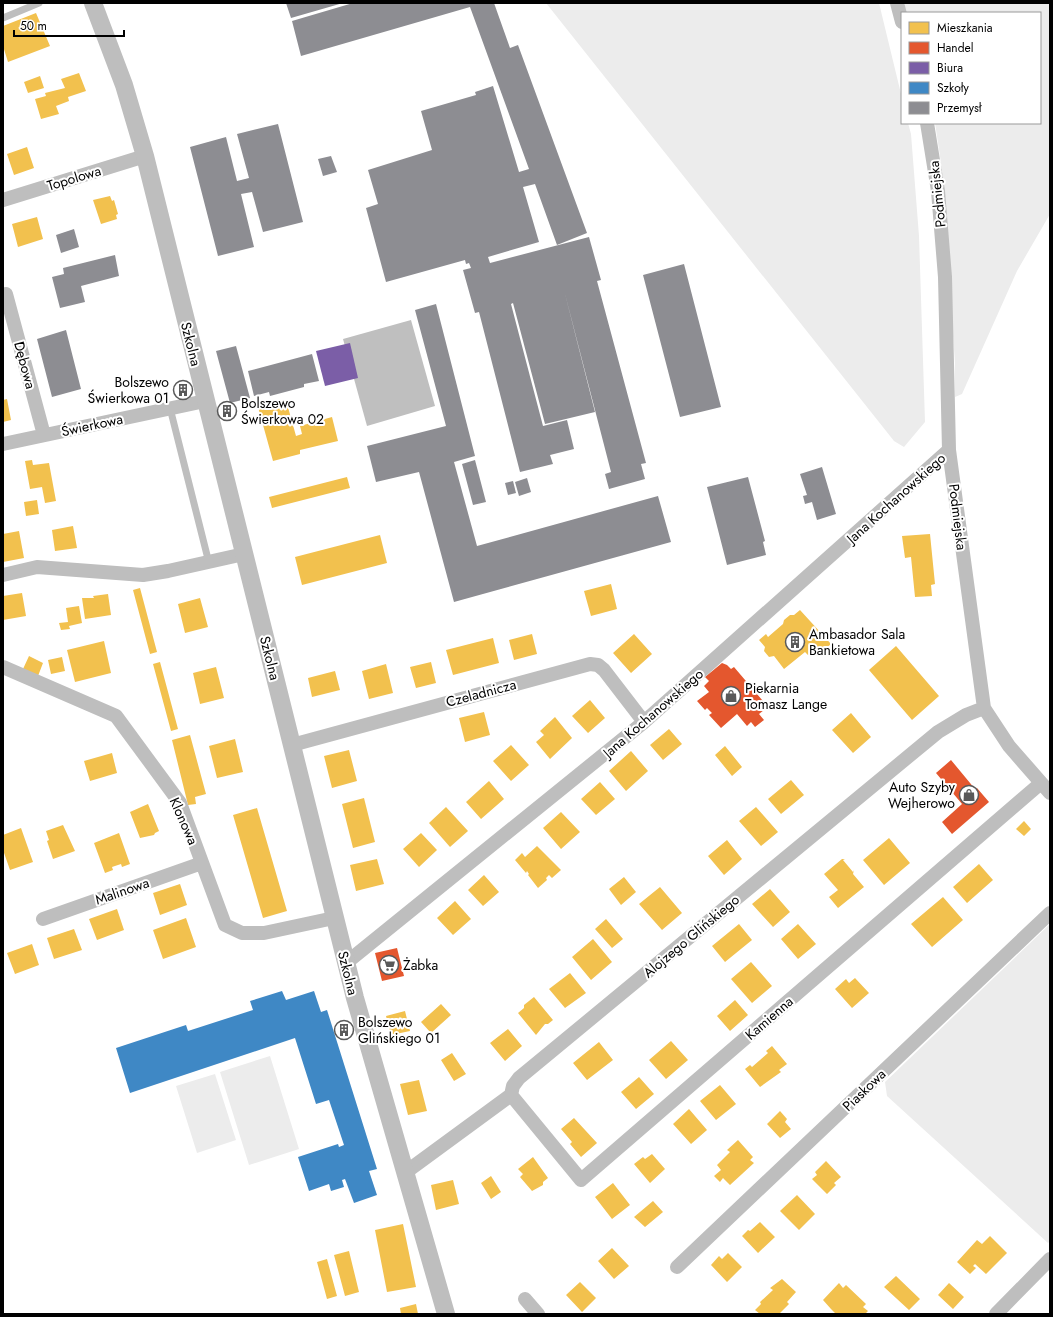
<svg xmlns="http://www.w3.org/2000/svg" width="1053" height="1317" viewBox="0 0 1053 1317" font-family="Jost,sans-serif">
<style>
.green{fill:#ececec}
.water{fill:#bfbfbf}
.homes{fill:#f2c14e}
.shops{fill:#e4572e}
.offices{fill:#7b5ea7}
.schools{fill:#3f88c5}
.industry{fill:#8d8d92}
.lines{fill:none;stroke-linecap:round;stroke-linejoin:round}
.service{stroke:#bebebe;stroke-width:7}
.minor{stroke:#bebebe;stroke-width:14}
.tertiary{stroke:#bebebe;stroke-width:18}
.labels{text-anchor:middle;stroke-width:4;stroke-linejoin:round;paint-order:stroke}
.street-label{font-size:14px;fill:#000;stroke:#fff}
.poi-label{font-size:14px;fill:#000;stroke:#fff;text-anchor:start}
</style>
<rect width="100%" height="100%" fill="#fff"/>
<path class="green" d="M546 3H879L902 98V123H908L911 134 919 236 925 422 904 447 894 441Z
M904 3H1050V214L1017 271 962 394 955 397V363L941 163 935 123H1040V13H906Z
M1050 924V1241L1048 1243 887 1096 885 1082Z
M270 1056 299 1149 249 1165 220 1072Z
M215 1074 236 1140 197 1153 176 1086Z"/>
<path class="water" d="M411 320 435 406 367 426 343 339Z"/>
<path class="homes" d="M36 13 50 46 8 62 3 46V26Z
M79 73 86 91 68 97 69 101 56 106 59 114 41 119 35 99 46 96 45 93 65 88 61 79Z
M40 76 44 88 28 93 24 82Z
M27 147 34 168 14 175 7 154Z
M110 196 112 201 114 200 118 214 116 215 117 219 101 224 93 200Z
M37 217 43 239 18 247 12 224Z
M7 399 11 420 3 422V400Z
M286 400 296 436 302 434 300 426 332 417 338 441 300 450V454L273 461 258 407Z
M32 460 33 465 49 463 56 501 45 503 42 487 30 489 25 461Z
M347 477 350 488 272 508 269 497Z
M37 500 39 514 26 516 24 502Z
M73 526 77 548 55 551 52 530Z
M19 531 24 558 3 562V534Z
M930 534 935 584 931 585 932 596 915 597 911 557 905 558 902 536Z
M380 535 387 563 302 585 295 557Z
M611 584 617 609 591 616 584 591Z
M140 588 157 652 150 654 133 590Z
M22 593 26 616 3 620V596Z
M108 594 111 615 85 619 82 598H94L93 596Z
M200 598 208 627 185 633 178 604Z
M79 606 82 623 69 626 70 629 61 630 59 623 68 622 66 608Z
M800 610 831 644 817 656 808 655 805 652 784 669 774 656 769 657 764 651 765 647 759 640 766 634 768 637 783 624 784 620 790 615H794Z
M532 634 537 654 514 660 509 640Z
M634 634 652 654 631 673 613 653Z
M493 638 499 663 453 675 446 650Z
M104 641 111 673 75 682 67 650Z
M896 646 939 696 912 720 869 670Z
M29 656 43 663 38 676 23 669Z
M62 657 65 671 51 674 48 660Z
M160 662 178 729 171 731 153 664Z
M431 662 436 683 416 688 410 667Z
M386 664 393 693 369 699 362 671Z
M216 667 224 698 200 704 193 673Z
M335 671 340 690 312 697 308 678Z
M590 700 605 718 588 733 572 716Z
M484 712 490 735 465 742 459 718Z
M851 713 871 737 853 753 832 730Z
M555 717 572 738 550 759 536 742 544 735 540 731Z
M669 729 682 744 663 760 650 745Z
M190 735 206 794 195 797 196 804 188 805 172 740Z
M235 739 243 772 217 778 209 746Z
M511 745 529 765 511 781 493 761Z
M725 746 742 767 732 776 715 755Z
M349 750 357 781 332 788 324 756Z
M631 751 648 771 626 791 609 771Z
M112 753 117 773 90 781 84 761Z
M791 780 804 795 781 814 768 799Z
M489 781 504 799 481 819 466 802Z
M600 782 615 799 596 815 581 799Z
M364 798 375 842 353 848 342 804Z
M148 804 159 831 155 833 154 835 140 838 130 812Z
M446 807 468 831 450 847 429 823Z
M756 807 778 832 761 846 739 821Z
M257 808 287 911 263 918 233 815Z
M561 812 580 832 561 849 543 828Z
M1024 821 1031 829 1024 836 1016 829Z
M63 825 75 851 53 859 47 841 49 840 46 831Z
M21 828 33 862 10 870 3 850V835Z
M119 833 130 864 122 867 121 864 112 867 113 870 105 873 94 843Z
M421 833 437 850 419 867 403 849Z
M889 838 910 863 884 885 863 860Z
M727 840 742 859 724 875 708 856Z
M537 846 561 870 552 878 549 875 546 878 547 880 538 888 528 875 529 874 527 871 526 873 515 860 522 853 525 857Z
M377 859 384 884 356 891 350 865Z
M842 859H845L843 860 853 872 854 870 853 874 864 887 838 908 829 897 838 890 824 874Z
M979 864 993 880 967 903 953 887Z
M484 875 499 892 483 906 468 890Z
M624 877 636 892 621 905 609 889Z
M180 884 187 905 160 915 153 893Z
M660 887 682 913 662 930 639 904Z
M770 889 790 912 773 927 752 904Z
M943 897 963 920 932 947 911 924Z
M455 901 471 919 453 935 437 918Z
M117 909 124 930 97 940 89 919Z
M186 918 196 947 163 959 153 930Z
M606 919 623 939 612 948 595 929Z
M739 924 752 940 725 962 712 946Z
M798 924 816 944 798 959 781 939Z
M74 929 82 950 54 959 47 938Z
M593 939 612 962 591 980 572 957Z
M32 944 39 965 15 974 7 953Z
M751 962 772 986 752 1003 731 979Z
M570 973 586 993 565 1008 549 989Z
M855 978 869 993 852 1008 835 989 846 979 849 983Z
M534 997 553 1020 548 1024H545L536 1035 518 1013 524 1008V1005Z
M735 1000 748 1015 730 1031 717 1016Z
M441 1004 451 1015 431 1033 421 1022Z
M405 1011 410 1031 391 1035 386 1016Z
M508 1029 522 1046 505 1061 490 1043Z
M671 1041 688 1060 666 1079 649 1060Z
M599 1042 613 1060 587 1080 573 1063Z
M772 1046 787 1064 779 1070 781 1072 760 1087 745 1069 750 1065 752 1067 768 1053 766 1051Z
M452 1053 466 1074 454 1081 441 1060Z
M639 1077 654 1094 636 1109 621 1092Z
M419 1080 427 1111 408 1115 400 1084Z
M720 1085 736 1104 716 1120 700 1101Z
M689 1109 707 1130 691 1144 673 1124Z
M780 1111 787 1119 785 1122 791 1129 780 1138 767 1124Z
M574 1118 597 1143 581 1157 570 1144 572 1142 561 1129Z
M738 1140 753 1157 750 1160 754 1163 730 1185 723 1178 720 1182 714 1176 721 1170 717 1165 730 1152 727 1150Z
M652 1154 665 1169 650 1183 634 1164 643 1157 645 1159Z
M533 1157 548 1178 543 1182V1185L532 1191 520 1177 523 1174 518 1169Z
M826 1161 841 1177 834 1183 836 1185 827 1194 812 1179 817 1175 815 1172Z
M491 1176 501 1192 491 1199 481 1183Z
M453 1180 459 1204 436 1210 431 1185Z
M613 1183 630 1205 612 1219 595 1197Z
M797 1195 815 1214 799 1230 780 1211Z
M653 1201 663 1212 645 1227 634 1217Z
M760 1222 775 1237 758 1253 742 1236 748 1230 750 1231Z
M403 1224 416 1287 387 1292 375 1230Z
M990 1236 1007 1253 986 1274 975 1264 973 1266 976 1268 970 1274 957 1262 977 1240 982 1244Z
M612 1248 629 1266 614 1279 598 1261Z
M349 1251 359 1292 345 1296 334 1255Z
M728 1253 742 1267 727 1282 711 1265 719 1256 722 1259Z
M327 1259 337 1296 327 1299 317 1262Z
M896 1276 920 1299 909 1310 884 1287Z
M782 1279 796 1292 787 1302 789 1304 779 1314H760L755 1310 761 1304 760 1302 773 1290 770 1288Z
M580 1282 596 1298 582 1312 566 1295Z
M839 1283 843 1288 846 1285 866 1304 863 1307 868 1311 865 1314H836L831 1309 823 1300Z
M949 1283 964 1297 953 1309 938 1295Z
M416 1304 418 1314H401L400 1308Z"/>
<path class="shops" d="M722 663 727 665 731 669 734 667 768 707 759 714 764 720 755 727 751 722 747 726 737 714 721 728 709 715 712 713 707 708 705 710 697 701 709 692 704 686 709 681 705 677Z
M951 760 975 789 977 788 989 802 952 834 942 822 962 804 936 773Z
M397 948 404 976 382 981 375 953Z"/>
<path class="offices" d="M350 343 358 378 325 386 316 351Z"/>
<path class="schools" d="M282 991 286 1000 314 991 321 1012 327 1010 377 1169 369 1171 377 1195 354 1203 345 1179 342 1180 344 1187 331 1191 329 1184 309 1191 298 1157 338 1144 339 1147 344 1145 329 1100 316 1104 295 1038 130 1093 116 1048 186 1025 188 1031 253 1010 250 1001Z"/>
<path class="industry" d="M286 3H343L291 18Z
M353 3H494L510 48 518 45 587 233 557 245 535 184 523 187 539 242 488 257 490 263 589 237 601 280 597 281 646 463 641 464 645 479 609 489 605 474 611 472 564 290 595 412 545 424 513 303 511 304 543 426 567 420 574 449 550 455 553 464 520 472 479 312 475 313 463 270 471 268 469 263 466 264 465 260 386 282 366 208 378 204 368 170 432 150 421 111 476 95 475 92 493 86 519 172 529 169 470 7 301 56 292 21Z
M278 124 303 222 263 232 252 192 241 194 254 247 218 256 190 147 226 137 237 181 249 178 237 134Z
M331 156 337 172 323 176 318 159Z
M74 229 79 247 61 253 56 235Z
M115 255 119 276 81 286 85 302 60 308 52 277 64 274 63 268Z
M684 264 721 407 680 417 643 275Z
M436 304 475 456 454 462 477 546 658 496 671 542 454 602 419 472 376 482 367 446 446 426 415 310Z
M66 330 81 389 52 397 37 339Z
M236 346 250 398 230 403 216 351Z
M312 354 319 381 304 384V387L270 396 269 392 254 396 248 371Z
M475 460 486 502 473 505 462 464Z
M822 467 836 514 817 520 812 502 805 504 803 496 807 495 800 474Z
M748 477 765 541 763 542 766 555 727 565 707 487Z
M527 478 531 492 519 496 515 482Z
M513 481 516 493 508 495 505 483Z"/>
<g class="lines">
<path class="service" d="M3 18 39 3
M170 408 209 563"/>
<path class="minor" d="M897 3 902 22
M927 123 938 191 945 277 949 450 984 708 1009 746 1050 793
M3 200 145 156
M6 294 44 435
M3 444 205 401
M3 575 37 567 143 575 168 571 244 554
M3 667 116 716 180 803 225 925 242 933H264L334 918
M292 745 590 664 598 665 604 670 644 722
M43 919 202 863
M346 963 644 722 949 450
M511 1095 581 1180 1041 783
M406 1172 511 1095 513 1086 519 1078 938 732 966 715 984 708
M677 1267 1050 913
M525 1299 538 1314
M996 1314 1050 1259"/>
<path class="tertiary" d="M93 3 124 85 145 156 355 998 446 1314"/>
</g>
<defs>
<symbol id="building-ring" viewBox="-11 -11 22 22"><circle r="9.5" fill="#fff" stroke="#595959" stroke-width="1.5"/><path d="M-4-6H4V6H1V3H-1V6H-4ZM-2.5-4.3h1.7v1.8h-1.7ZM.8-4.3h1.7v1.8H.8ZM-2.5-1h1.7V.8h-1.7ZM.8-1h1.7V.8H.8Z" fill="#595959"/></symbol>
<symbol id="shop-ring" viewBox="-11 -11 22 22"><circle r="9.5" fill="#fff" stroke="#595959" stroke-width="1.5"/><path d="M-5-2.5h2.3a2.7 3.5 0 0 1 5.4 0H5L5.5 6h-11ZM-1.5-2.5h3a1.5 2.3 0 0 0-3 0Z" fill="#595959"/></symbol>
<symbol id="supermarket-ring" viewBox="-11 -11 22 22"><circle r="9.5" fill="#fff" stroke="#595959" stroke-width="1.5"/><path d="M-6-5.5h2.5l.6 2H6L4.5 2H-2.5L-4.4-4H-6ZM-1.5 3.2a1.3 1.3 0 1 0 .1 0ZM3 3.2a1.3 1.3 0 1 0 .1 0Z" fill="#595959"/></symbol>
</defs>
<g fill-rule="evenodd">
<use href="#building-ring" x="172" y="379" width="22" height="22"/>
<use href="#building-ring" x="216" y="400" width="22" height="22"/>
<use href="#building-ring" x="784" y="631" width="22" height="22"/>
<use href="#shop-ring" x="720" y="685" width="22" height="22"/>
<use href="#shop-ring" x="958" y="784" width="22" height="22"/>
<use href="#supermarket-ring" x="378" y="954" width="22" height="22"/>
<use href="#building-ring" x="333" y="1019" width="22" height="22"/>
</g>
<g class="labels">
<g class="street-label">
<text transform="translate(74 178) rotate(-17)" y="5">Topolowa</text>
<text transform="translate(937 194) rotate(-96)" y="5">Podmiejska</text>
<text transform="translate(191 344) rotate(76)" y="5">Szkolna</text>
<text transform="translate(25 365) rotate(75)" y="5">Dębowa</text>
<text transform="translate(92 425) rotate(-12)" y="5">Świerkowa</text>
<text transform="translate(896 498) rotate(-42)" y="5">Jana Kochanowskiego</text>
<text transform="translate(958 517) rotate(83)" y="5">Podmiejska</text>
<text transform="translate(270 658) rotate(76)" y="5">Szkolna</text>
<text transform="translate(481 693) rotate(-15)" y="5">Czeladnicza</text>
<text transform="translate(653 713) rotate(-41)" y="5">Jana Kochanowskiego</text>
<text transform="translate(184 821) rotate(66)" y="5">Klonowa</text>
<text transform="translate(122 891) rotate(-19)" y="5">Malinowa</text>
<text transform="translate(691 936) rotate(-40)" y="5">Alojzego Glińskiego</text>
<text transform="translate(348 973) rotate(76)" y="5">Szkolna</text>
<text transform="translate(769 1018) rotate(-41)" y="5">Kamienna</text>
<text transform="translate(864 1090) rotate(-44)" y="5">Piaskowa</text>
</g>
<g class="poi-label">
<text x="169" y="387" text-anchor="end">Bolszewo<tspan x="169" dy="16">Świerkowa 01</tspan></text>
<text x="241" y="408">Bolszewo<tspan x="241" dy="16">Świerkowa 02</tspan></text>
<text x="809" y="639">Ambasador Sala<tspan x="809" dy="16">Bankietowa</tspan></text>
<text x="745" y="693">Piekarnia<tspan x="745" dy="16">Tomasz Lange</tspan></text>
<text x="955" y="792" text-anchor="end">Auto Szyby<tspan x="955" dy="16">Wejherowo</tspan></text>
<text x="403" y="970">Żabka</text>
<text x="358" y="1027">Bolszewo<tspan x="358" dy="16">Glińskiego 01</tspan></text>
</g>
</g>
<rect width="1053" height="1317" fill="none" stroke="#000000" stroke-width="8"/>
<rect x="901" y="12" width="140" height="112" fill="#ffffff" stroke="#999999"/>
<rect x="909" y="22" width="20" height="12" fill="#f2c14e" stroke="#999999"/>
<text x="937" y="32" font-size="12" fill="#000000">Mieszkania</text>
<rect x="909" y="42" width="20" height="12" fill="#e4572e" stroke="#999999"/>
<text x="937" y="52" font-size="12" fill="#000000">Handel</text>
<rect x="909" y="62" width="20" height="12" fill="#7b5ea7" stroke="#999999"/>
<text x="937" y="72" font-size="12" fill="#000000">Biura</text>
<rect x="909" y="82" width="20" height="12" fill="#3f88c5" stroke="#999999"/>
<text x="937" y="92" font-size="12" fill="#000000">Szkoły</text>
<rect x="909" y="102" width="20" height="12" fill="#8d8d92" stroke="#999999"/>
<text x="937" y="112" font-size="12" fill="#000000">Przemysł</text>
<path d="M14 30v6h110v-6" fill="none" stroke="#000000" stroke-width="2"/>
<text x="20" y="30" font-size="12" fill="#000000" stroke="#ffffff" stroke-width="3" paint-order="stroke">50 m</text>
</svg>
